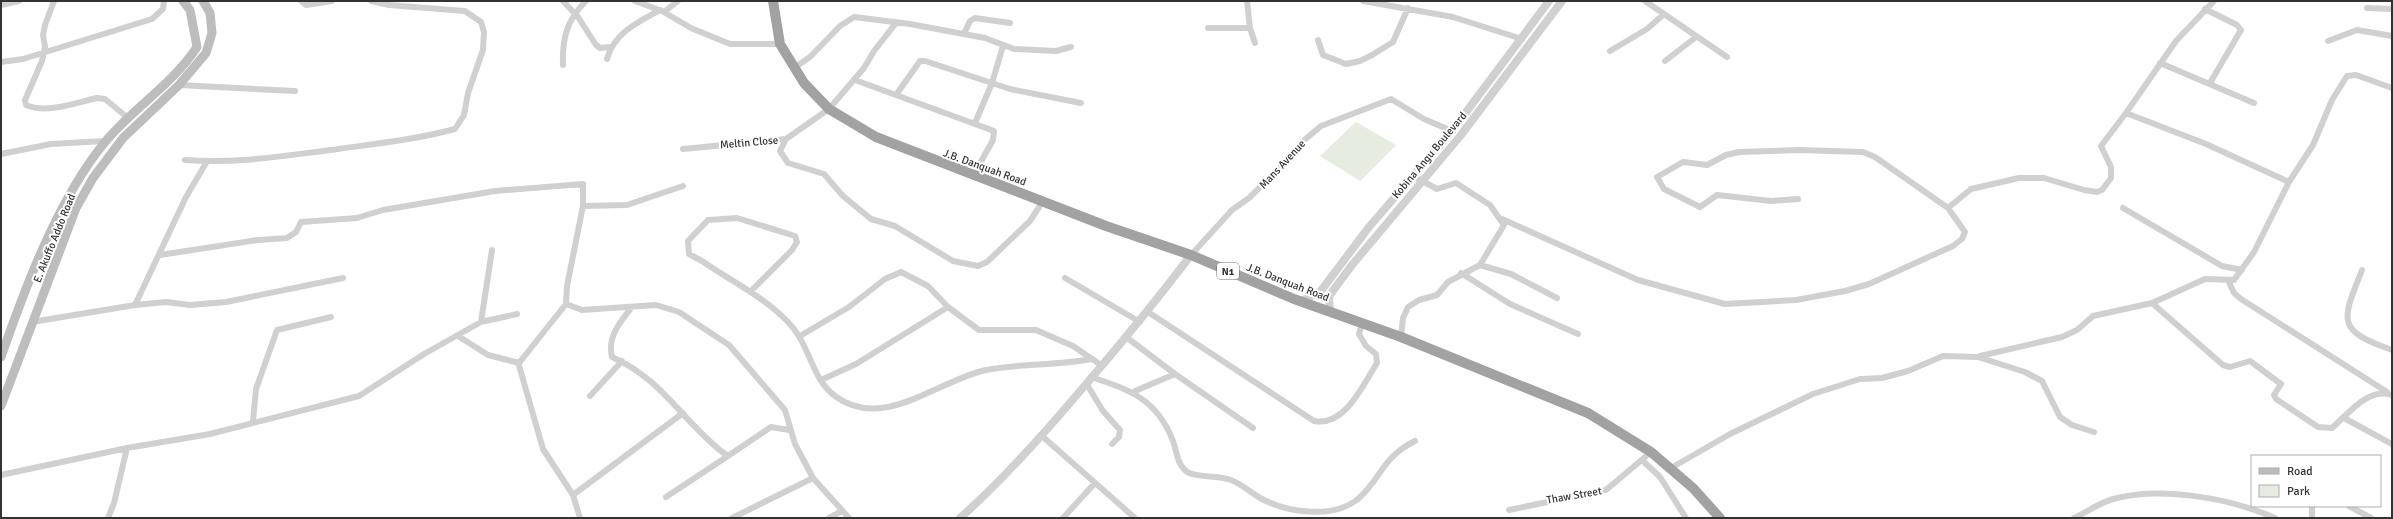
<svg xmlns="http://www.w3.org/2000/svg" width="2393" height="519" viewBox="0 0 2393 519" font-family="Signika,sans-serif">
<style>
.green{fill:#e6ecdf}
.lines{fill:none;stroke-linecap:round;stroke-linejoin:round}
.minor{stroke:#d0d0d0;stroke-width:6}
.tertiary{stroke:#d0d0d0;stroke-width:8}
.secondary{stroke:#bdbdbd;stroke-width:9}
.trunk{stroke:#a2a2a2;stroke-width:10}
.labels{text-anchor:middle;stroke-width:4;stroke-linejoin:round;paint-order:stroke}
.shield{fill:#fff;stroke:#707070;stroke-width:1}
.shield-label{font-size:10px;font-weight:bold;fill:#333}
.street-label{font-size:11px;fill:#333;stroke:#fff}
</style>
<rect width="100%" height="100%" fill="#fff"/>
<path class="green" d="M1356 122 1396 145 1360 181 1320 156Z"/>
<g class="lines">
<path class="minor" d="M54 1 45 25 43 35 45 47 42 61 25 100 26 105C47 114 75 103 97 98L105 99 128 118
M301 1 306 5 332 1
M563 1 578 17 596 45 600 48 611 47
M635 1 662 11 691 28 730 44H780
M1247 1 1250 28 1255 43
M1363 1 1453 17 1522 39
M1645 1 1727 57
M2214 1 2176 41 2126 113 2206 144 2289 182 2313 145 2332 100 2347 76 2356 75 2392 88
M1 5 19 1
M2367 8 2392 9
M2205 9 2237 25 2241 30 2210 83
M664 12 678 1
M1208 28H1250
M964 34 970 21 975 18 1010 23
M1318 40 1323 55 1346 64 1360 61 1372 55 1393 42 1408 8
M2328 41 2357 30 2392 36
M1610 51 1647 29 1664 14
M607 59C614 33 638 22 660 10
M1665 61 1696 37
M1 62 23 59 152 19 163 9 164 1
M2160 63 2254 103
M563 65C562 38 567 20 586 1
M794 68 810 57 840 26 854 17 910 24 985 38 1014 49 1056 51 1071 47
M855 80 994 131 993 140 973 176
M179 85 295 91
M896 95 920 61H925L1010 89 1081 103
M975 123 992 83 1003 46
M786 139 780 151 788 163 824 174 843 196 871 219 895 226 953 261 978 266 987 262 1030 221 1043 201
M683 149 786 139 829 109 864 68 874 51 896 23
M1 154 51 144 105 141
M185 160C235 164 282 156 331 150 373 144 414 140 455 129L464 115 468 93 483 50 484 32 481 22 465 11 389 5 371 1
M583 206 627 205 683 186
M1948 208 1971 189 2019 178H2044L2084 190 2097 192 2102 190 2111 178V167L2101 146 2126 113
M2123 208 2222 266 2242 270
M1502 219 1638 280 1725 304 1796 300 1845 291 1869 284 1953 246 1962 239 1965 232 1948 208 1875 157 1863 152 1799 150 1739 152 1726 155 1707 165 1683 162 1657 177 1664 189 1700 207 1717 195 1771 201 1798 199
M160 255 258 240 287 238 296 232 301 222 357 218 383 210 495 191 583 184V206L567 286 566 304 519 363 488 355 458 336
M1191 255 1232 210 1249 198 1284 164 1302 142 1321 126 1391 99 1424 119 1452 131
M1480 265 1511 274 1557 298
M2362 270C2342 321 2335 330 2392 350
M1461 273 1510 304 1578 334
M1065 278 1140 322
M2228 280 2234 293 2241 299 2387 392
M750 292 792 250 797 242 795 236 737 218 708 220 688 241 689 254 702 261C732 282 771 300 794 329 810 349 813 380 835 396 883 432 938 380 986 370 1020 363 1056 366 1091 359
M2152 303 2223 365 2230 367 2250 361 2281 384 2274 395 2276 399 2318 427 2332 428C2348 414 2368 387 2392 395
M566 304 582 310 656 305 679 312 729 345 785 410 795 444 813 478 849 518
M135 305 186 197 206 163
M632 307C620 322 607 337 612 357 663 380 680 418 721 451L728 456 771 427 789 430
M1148 312 1314 421C1345 427 1363 385 1377 363L1376 354 1366 346 1359 334 1362 323
M32 322 135 305 166 302 190 305 226 302 343 278
M481 322 517 314
M800 336 849 307 885 279 901 272 928 286 948 307 979 330H1036L1073 346 1101 365
M1126 337 1175 374
M1401 337 1403 318 1408 307 1419 300 1437 295 1448 282 1480 265 1504 225 1490 205 1456 183 1437 189 1413 176
M1980 356 2062 337 2077 330 2093 316 2152 303 2205 279 2234 280 2254 252 2289 182
M518 362 543 449 573 495 580 518
M1091 377C1130 390 1157 399 1173 441 1177 452 1177 466 1189 473 1202 478 1217 475 1231 480 1242 484 1251 493 1262 499 1289 513 1333 519 1358 499 1382 478 1381 458 1415 441
M821 380 856 364 948 307
M1086 383 1103 411 1120 430 1119 437 1112 444
M1135 391 1175 374 1253 428
M590 396 622 361
M2344 418 2392 444
M253 421 256 389 277 330 331 317
M1042 436 1135 518
M1642 460 1660 477 1686 518
M1671 468 1730 434 1813 394 1860 379 1882 378 1908 371 1943 356 1978 357 2025 372 2042 381 2060 417 2072 425 2094 432
M1 475 127 448 210 434 359 396 424 354 481 322 492 250
M573 495 683 413
M666 497 728 456
M2312 506V518
M2349 506 2371 518
M1509 510 1606 490 1651 452
M108 518 114 503 127 448
M732 518 813 478
M829 518 842 511
M1063 518 1094 484
M2074 518C2087 512 2099 503 2113 499 2161 486 2230 498 2275 518"/>
<path class="tertiary" d="M1301 301 1320 292 1369 227 1452 131 1549 1
M1330 312 1329 296 1352 265 1461 135 1562 1
M960 518C1004 479 1043 435 1081 390 1119 346 1156 301 1191 255"/>
<path class="secondary" d="M1 357C25 288 58 199 105 142 133 108 172 85 197 47L190 10 183 1
M1 406 76 208 93 178 123 138 179 85 206 53 212 33 210 13 203 1"/>
<path class="trunk" d="M773 1 780 44 804 83 829 109 876 137 1106 226 1191 255 1294 299 1401 337 1588 413 1651 452 1693 488 1720 518"/>
</g>
<g class="labels">
<rect class="shield" x="1217" y="263" width="22" height="16" rx="3"/>
<g class="shield-label">
<text x="1228" y="275">N1</text>
</g>
<g class="street-label">
<text transform="translate(749 142) rotate(-5)" y="4">Meltin Close</text>
<text transform="translate(1429 155) rotate(-50)" y="4">Kobina Angu Boulevard</text>
<text transform="translate(1282 164) rotate(-47)" y="4">Mans Avenue</text>
<text transform="translate(985 167) rotate(20)" y="4">J.B. Danquah Road</text>
<text transform="translate(54 238) rotate(-68)" y="4">E. Akuffo Addo Road</text>
<text transform="translate(1288 282) rotate(21)" y="4">J.B. Danquah Road</text>
<text transform="translate(1574 495) rotate(-10)" y="4">Thaw Street</text>
</g>
</g>
<rect width="2393" height="519" fill="none" stroke="#333333" stroke-width="4"/>
<rect x="2251" y="455" width="130" height="52" fill="#ffffff" stroke="#adadad"/>
<rect x="2259" y="468" width="20" height="6" fill="#bdbdbd" stroke="#adadad"/>
<text x="2287" y="475" font-size="12" fill="#333333">Road</text>
<rect x="2259" y="485" width="20" height="12" fill="#e6ecdf" stroke="#adadad"/>
<text x="2287" y="495" font-size="12" fill="#333333">Park</text>
</svg>
